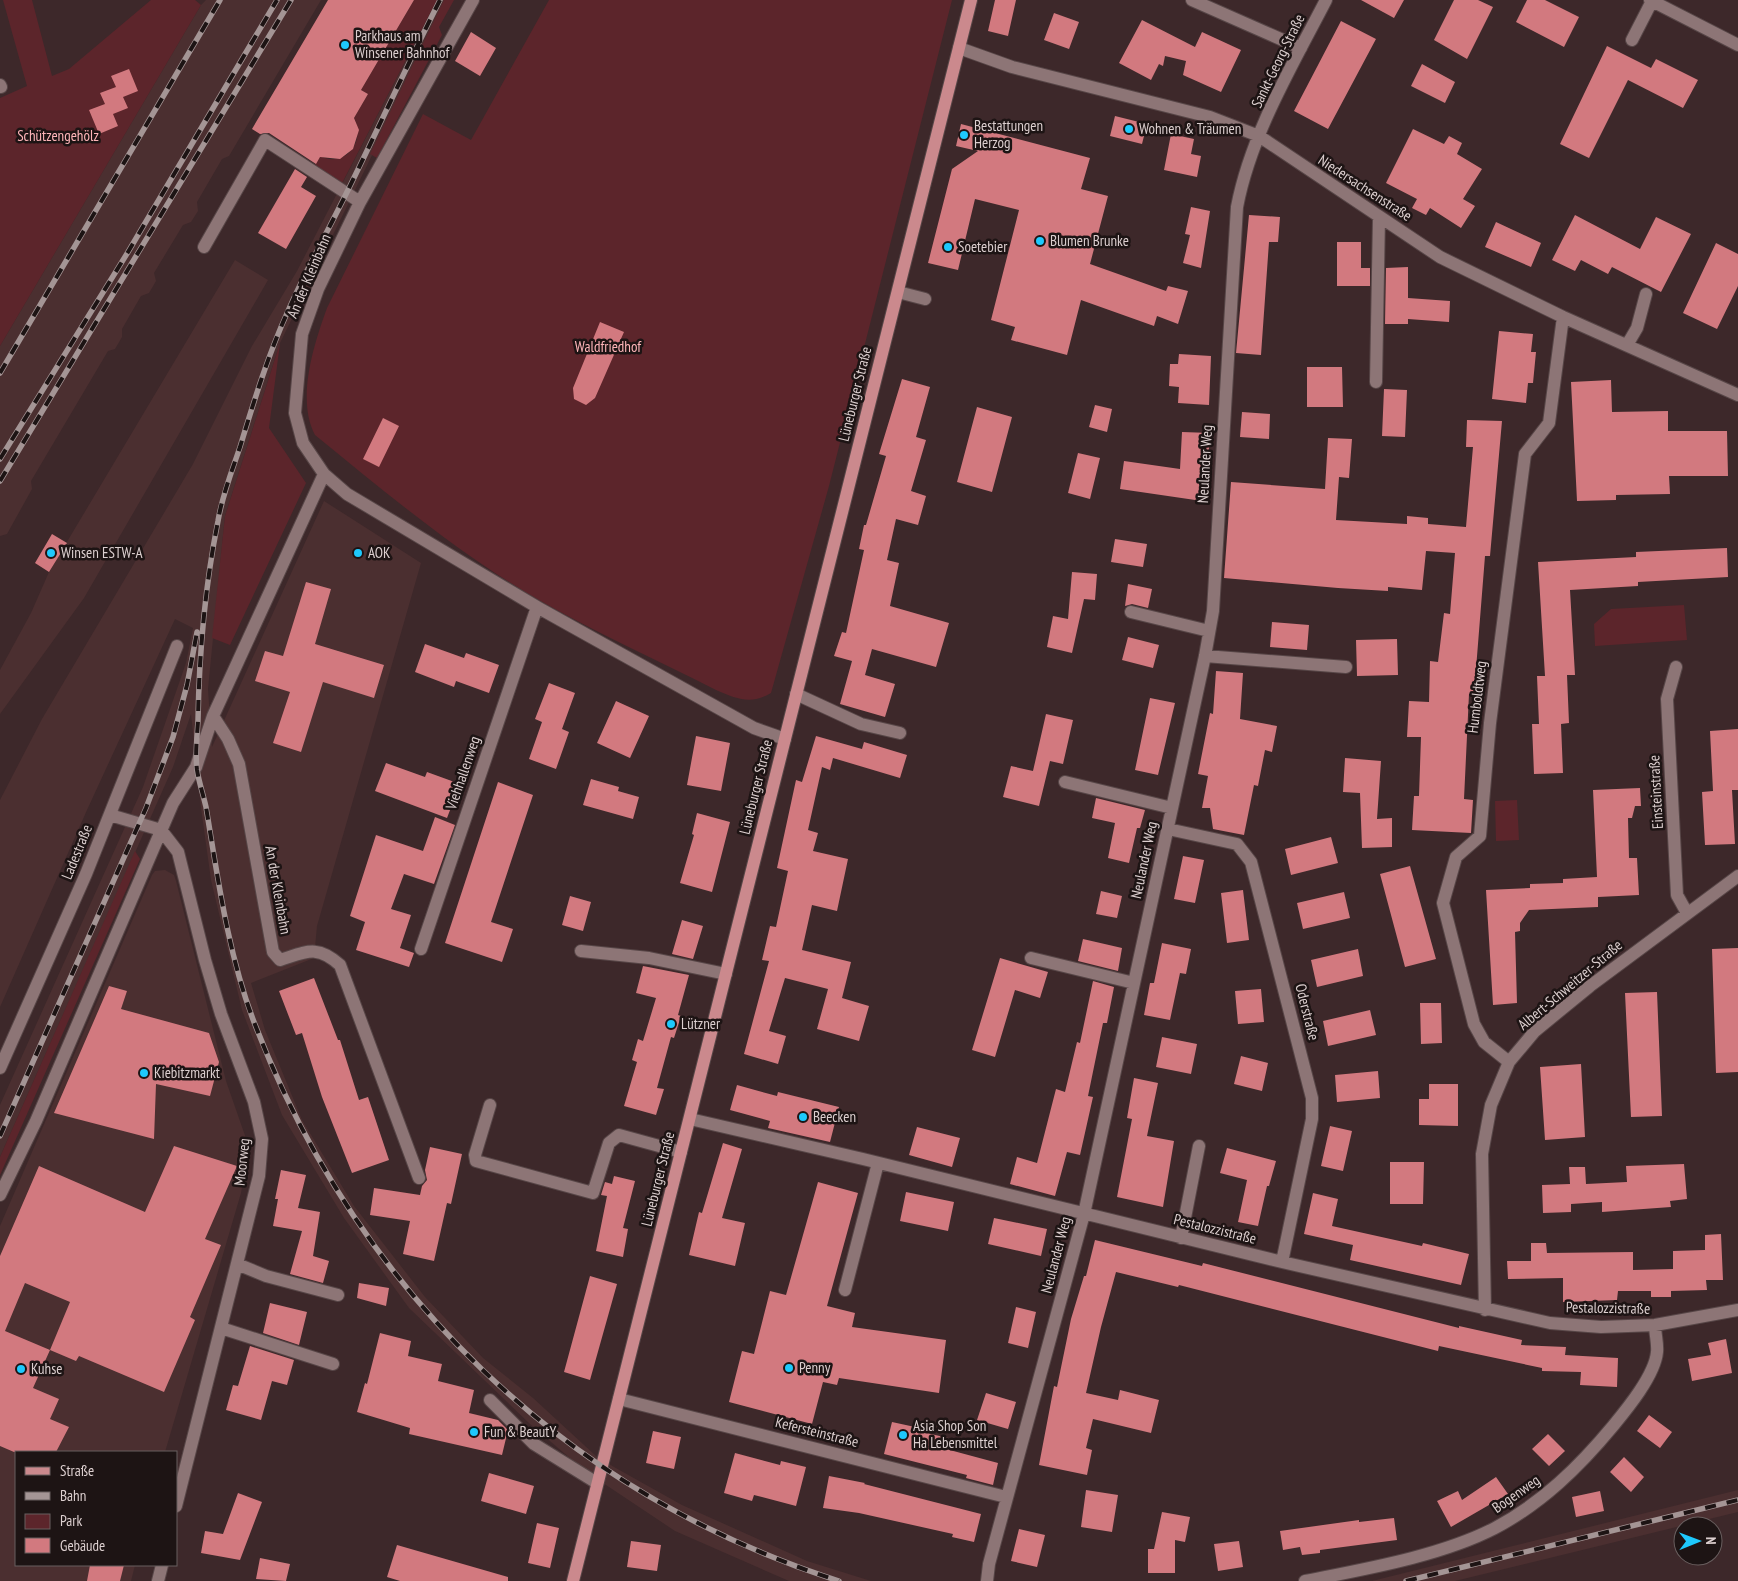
<svg xmlns="http://www.w3.org/2000/svg" width="1738" height="1581" viewBox="0 0 1738 1581" font-family="'PT Sans Narrow',sans-serif">
<style>
.built{fill:#4b2f30}
.green{fill:#5c252b}
.building{fill:#d2797f;fill-rule:evenodd}
.lines{fill:none;stroke-linecap:round;stroke-linejoin:round}
.minor-casing{stroke:#574647;stroke-width:14}
.major-casing{stroke:#574647;stroke-width:14}
.minor{stroke:#8d7576;stroke-width:12}
.major{stroke:#cb898d;stroke-width:12}
.rail-casing{stroke:#a49595;stroke-width:5.5}
.rail{stroke:#1d1414;stroke-width:4;stroke-dasharray:11;stroke-linecap:butt}
.poi-dot{fill:#1ec9fd;stroke:#1d1414;stroke-width:2}
.labels{text-anchor:middle;stroke-width:5;stroke-linejoin:round;paint-order:stroke}
.poi-label{font-size:15px;fill:#dccfcf;stroke:#1d1414;text-anchor:start}
.street-label{font-size:15px;fill:#dccfcf;stroke:#1d1414}
.park-label{font-size:15px;fill:#feb5b9;stroke:#1d1414}
</style>
<rect width="100%" height="100%" fill="#3d282a"/>
<path class="built" d="M206 0H321L229 156 222 159 197 202 198 211 191 222 183 225 154 273 156 281 149 293 141 296 122 329V337L115 349 108 351 31 481 32 489 7 534 0 536V346L201 5Z
M437 0H448L280 343 225 516 208 689 212 747 324 501 421 563 317 926 314 958 251 983 265 1030 302 1120 354 1206 425 1297 483 1358 533 1398 596 1456 614 1467 682 1505 807 1561 871 1581H789L675 1531 585 1471 530 1424 409 1308 344 1218 282 1115 242 1010 211 880 201 808 191 714 173 767 0 1157V1105L143 787 186 663 193 628 175 619 87 810 0 1007V800L42 719 193 464 252 346 297 271Z
M235 260 268 280 84 598 0 714V670L31 613 49 572Z
M165 870 174 875 176 881 226 1081 249 1147 241 1193 165 1452H16V1565H135L131 1581H0V1226L152 875 155 871Z
M1738 1490V1512L1455 1581H1372Z"/>
<path class="green" d="M3 0H32L52 76 69 69 151 0H195L201 5 0 346V98L27 86Z
M414 0H437L339 189 314 167 320 156C346 169 366 141 354 118L368 94 361 90Z
M444 0H454L439 27 442 35 377 158 370 154Z
M549 0H952L829 486 771 693C751 705 737 699 716 690 657 660 595 632 537 599 458 553 386 493 315 435 296 399 314 344 327 308L423 114 471 140Z
M280 343 269 428 306 483 230 645 212 638 225 516Z
M1684 605 1687 640 1595 646 1594 624 1611 609Z
M1517 800 1519 840 1496 841 1495 801Z
M135 851 140 859 0 1175V1157Z"/>
<path class="building" d="M328 0H414L361 90 368 94 354 118 359 130 353 149 340 159 320 157 316 164 269 133 260 134 252 129Z
M995 0H1016L1008 36 988 31Z
M1361 0H1404L1394 18Z
M1454 0H1478L1493 7 1467 59 1434 40Z
M1527 0H1545L1579 17 1564 47 1516 22Z
M1054 13 1079 22 1069 49 1044 40Z
M1142 20 1195 47 1202 32 1241 50 1221 92 1183 75 1186 61 1165 56 1163 66 1159 64 1151 80 1119 63Z
M1341 21 1376 39 1328 129 1294 111Z
M471 32 496 48 480 76 455 61Z
M1607 46 1651 68 1656 59 1698 80 1683 108 1628 80 1589 158 1560 144Z
M1422 64 1455 82 1445 103 1411 86Z
M129 69 138 91 123 97 128 108 113 114 118 126 99 134 89 110 105 104 100 93 116 87 111 76Z
M1115 116 1147 124 1142 144 1110 136Z
M961 124 1090 158 1081 189 1108 196 1090 264 1166 291 1168 286 1188 291 1178 324 1157 316 1154 326 1081 300 1067 355 1011 340 1015 327 991 320 1019 210 975 199 958 270 928 263 952 169 978 151 956 146Z
M1413 129 1444 144 1449 136 1462 143 1457 154 1482 169 1463 199 1475 206 1461 228 1430 208 1426 215 1412 208 1417 199 1386 183Z
M1171 134 1194 139 1191 154 1201 156 1197 177 1164 170Z
M295 169 307 177 301 187 316 196 286 249 258 233Z
M1191 207 1210 211 1201 268 1183 263 1190 235 1185 234Z
M1249 215 1280 217 1278 242H1269L1261 355 1236 353Z
M1575 215 1640 249 1656 217 1691 234 1661 292 1612 267 1608 274 1581 260 1575 271 1552 260Z
M1496 222 1541 243 1531 267 1485 247Z
M1337 242H1361V268H1370V286H1337Z
M1716 243 1738 254V286L1717 329 1683 313Z
M1408 267V298L1450 301 1449 322 1408 319V324H1385L1386 268Z
M600 322 624 332 595 398 586 405 574 399 573 388Z
M1499 331 1533 334 1531 352H1536L1533 383H1528L1526 403 1492 399Z
M1179 354 1211 356 1209 405 1178 403 1179 387 1169 386 1170 364H1178Z
M1307 367H1342L1343 407H1307Z
M902 379 930 387 916 437 926 440 911 491 926 496 918 525 896 519 887 560 899 563 890 606 949 623 936 667 872 649 865 675 895 684 885 717 840 704 852 661 834 656 842 632 846 633 864 550 859 549 864 525H866L886 456 879 454Z
M1611 380 1612 412 1668 411V431H1727L1728 476H1669L1670 494 1616 495V500L1577 501 1571 382Z
M1384 389 1407 390 1405 437 1382 436Z
M1095 405 1112 409 1107 432 1089 427Z
M977 407 1012 417 992 492 957 482Z
M1242 412 1270 414 1269 439 1240 437Z
M383 418 399 426 379 467 363 459Z
M1467 420 1502 421 1490 556H1485L1474 694H1469L1464 799 1473 800 1471 833 1412 830 1414 796H1419L1421 737H1407L1409 701 1429 702 1430 661 1438 662 1444 613 1450 614 1455 553 1426 551 1422 590 1388 587V591L1338 588 1224 578 1231 482 1325 489 1328 438 1352 439 1349 478 1339 477 1336 520 1407 524V516L1428 518V524L1466 527 1473 447H1466Z
M1182 432 1211 433 1202 501 1120 489 1124 461 1180 469Z
M1078 453 1100 458 1090 499 1068 493Z
M52 534 67 543 49 572 35 563Z
M1115 539 1147 544 1143 567 1111 562Z
M1727 548 1728 577 1638 582V586L1570 590 1575 675H1567L1569 723 1561 724 1563 773 1534 774 1532 724H1539L1537 676H1545L1538 562 1636 557V552Z
M1072 572 1097 574 1095 600 1084 599 1072 653 1047 647 1053 616 1068 619Z
M306 582 331 589 315 644 384 665 374 698 323 682 301 752 273 743 290 692 255 681 265 651 283 656Z
M1128 584 1152 589 1148 608 1132 604 1125 606Z
M1272 622 1309 625 1307 650 1270 647Z
M1128 637 1159 645 1153 668 1122 660Z
M1397 639 1398 675 1357 676 1356 640Z
M425 644 464 658 466 653 499 665 489 693 456 681 454 687 415 672Z
M1216 671 1243 673 1240 719 1277 726 1272 752 1265 750 1258 786 1254 785 1244 835 1213 829 1210 808H1202L1208 776 1198 774 1210 713 1213 714Z
M549 683 575 693 562 729 569 732 556 769 529 759 542 722 535 719Z
M1150 698 1175 703 1158 775 1135 770Z
M616 701 649 716 630 758 597 743Z
M1046 714 1073 720 1063 764 1050 761 1039 806 1003 797 1011 766 1033 771Z
M1738 729V790H1732L1735 844 1705 845 1702 792 1713 791 1710 731Z
M696 736 730 743 721 791 687 785Z
M816 736 862 749 864 742 907 755 900 778 833 758 830 770 822 767 808 830 818 833 813 851 848 859 837 911 812 905 802 950 851 962 842 998 869 1006 859 1041 817 1029 828 989 785 978 769 1031 786 1036 778 1064 744 1054 769 961 762 960 770 926 776 927 788 871 777 868 796 780 802 782Z
M1345 758 1381 761 1377 819 1392 818V847L1362 848 1360 793 1343 792Z
M386 763 425 777 427 772 460 784 447 818 375 791Z
M591 779 619 787 618 791 639 797 633 819 583 805Z
M498 782 533 795 491 922 513 929 502 962 445 943Z
M1640 788 1641 806H1635L1632 818H1628L1629 858H1637L1639 895 1598 897V907L1529 910 1520 923V931L1515 932 1517 1003 1493 1005 1486 890 1530 888V884L1563 883V879L1597 877 1593 790Z
M1096 798 1145 810 1140 828H1137L1129 863 1108 858 1115 823 1092 818Z
M697 813 730 822 712 892 680 883 694 835 692 834Z
M435 817 455 825 434 884 404 874 391 909 411 915 400 948 414 953 409 967 356 950 365 922 350 916 376 835 423 851Z
M1331 837 1338 863 1291 875 1285 849Z
M1183 856 1204 860 1195 903 1174 899Z
M1410 866 1436 959 1405 967 1380 874Z
M1243 890 1249 940 1227 943 1221 893Z
M1101 891 1122 896 1117 918 1096 914Z
M1344 892 1350 918 1303 929 1297 903Z
M570 896 591 902 583 931 562 925Z
M682 920 703 926 693 959 672 954Z
M1083 939 1122 948 1118 971 1078 961Z
M1162 943 1191 949 1186 974 1180 973 1170 1020 1144 1015 1150 983H1154Z
M1738 948V1072L1716 1073 1712 949Z
M1358 949 1363 976 1317 987 1311 960Z
M1000 958 1048 972 1040 998 1015 990 995 1057 972 1050Z
M643 966 689 975 678 1015 681 1016 674 1038 671 1037 657 1088 664 1089 656 1115 624 1106 637 1062 632 1060 638 1039 643 1041 656 998 636 993Z
M314 978 338 1040H340L359 1100 368 1097 389 1160 352 1173 322 1097 302 1033 296 1035 279 991Z
M1093 981 1114 987 1107 1023H1103L1088 1096 1093 1097 1080 1155 1067 1152 1055 1196 1010 1184 1017 1157 1037 1163 1056 1089 1065 1092 1077 1042 1080 1043Z
M109 986 127 991 121 1009 209 1033 219 1062 210 1096 156 1084 154 1139 54 1113Z
M1261 989 1264 1022 1238 1024 1235 991Z
M1657 992 1662 1116 1631 1117 1625 993Z
M1420 1003H1441L1442 1043 1421 1044Z
M1370 1010 1376 1035 1328 1046 1323 1021Z
M1162 1037 1197 1044 1191 1074 1156 1067Z
M1241 1056 1268 1063 1262 1091 1234 1084Z
M1581 1064 1585 1137 1545 1140 1540 1067Z
M1378 1071 1380 1098 1337 1102 1335 1075Z
M1134 1078 1158 1083 1147 1136 1174 1141 1163 1207 1117 1197 1132 1119 1127 1118Z
M1429 1084H1458V1126L1419 1125V1099H1429Z
M737 1085 777 1096 778 1092 839 1107 830 1142 768 1128 770 1121 730 1110Z
M1330 1126 1352 1131 1343 1171 1321 1166Z
M917 1127 960 1138 952 1167 909 1155Z
M723 1143 742 1149 722 1218 745 1223 735 1266 689 1255 699 1212 702 1213Z
M174 1146 237 1166 205 1239 221 1245 190 1317 195 1320 164 1392 79 1356 76 1361 50 1350 33 1388 59 1399 50 1419 69 1427 56 1452H14L0 1446V1256L39 1166 145 1212ZM25 1283 70 1302 50 1350 5 1331Z
M430 1147 462 1154 451 1204 447 1203 434 1261 403 1254 410 1221 370 1215 374 1188 420 1195 422 1186 427 1180 425 1170Z
M1227 1148 1276 1161 1269 1186H1267L1258 1226 1238 1222 1247 1180 1220 1173Z
M1390 1162H1424L1423 1204H1390Z
M1684 1164 1687 1199 1670 1201 1671 1207 1602 1212V1202L1571 1204V1212L1543 1213 1542 1185 1570 1184 1569 1167H1585L1586 1184 1627 1182 1626 1166Z
M281 1170 306 1175 298 1208 320 1212 313 1256 329 1261 323 1283 290 1274 302 1231 273 1226 278 1199H275Z
M614 1176 635 1181 623 1228 628 1229 623 1257 596 1251 607 1196 601 1195 605 1182 612 1184Z
M818 1182 858 1193 827 1306 855 1313 852 1327 946 1340 939 1393 839 1378 837 1385 823 1382 812 1424 729 1402 742 1351 754 1354 770 1291 786 1295Z
M906 1192 954 1202 948 1231 900 1221Z
M1313 1193 1338 1199 1332 1226 1422 1246 1423 1243 1469 1254 1461 1285 1350 1260 1353 1245 1304 1234Z
M994 1218 1047 1229 1041 1256 988 1244Z
M1721 1234 1723 1280H1706L1707 1290 1671 1291V1297H1651V1291H1618L1617 1300 1563 1302V1278L1508 1279 1507 1261H1531V1243H1546L1547 1253 1633 1252V1270L1673 1269V1251L1705 1250V1235Z
M1095 1240 1202 1266 1203 1263 1459 1328V1326L1522 1340 1521 1345 1566 1347 1565 1355 1618 1358 1617 1387 1580 1385 1581 1372 1542 1371V1368L1439 1346 1438 1351 1179 1285 1178 1287 1116 1272 1101 1327 1086 1393 1118 1400 1120 1390 1159 1400 1151 1433 1093 1419 1086 1448 1092 1450 1087 1475 1039 1465 1054 1386 1057 1387 1071 1319 1084 1276H1086Z
M590 1276 617 1284 590 1380 564 1372Z
M359 1283 389 1288 386 1306 357 1298Z
M270 1303 307 1312 299 1345 263 1333Z
M1016 1307 1036 1312 1028 1348 1008 1343Z
M380 1333 411 1341 408 1356 442 1364 438 1381 474 1390 469 1413 498 1420 508 1430 502 1455 409 1434 410 1428 357 1412 365 1383 367 1384Z
M1726 1339 1732 1373 1692 1381 1688 1359 1711 1355 1708 1343Z
M250 1346 294 1360 287 1385 272 1381 261 1420 226 1410 233 1385 238 1386Z
M986 1393 1016 1402 1008 1429 977 1420Z
M1649 1415 1672 1432 1660 1448 1637 1431Z
M892 1422 915 1427 914 1430 948 1438 946 1449 998 1463 993 1485 966 1478 967 1475 884 1454Z
M653 1431 681 1437 674 1469 646 1463Z
M1548 1434 1565 1451 1549 1466 1532 1449Z
M735 1453 780 1465 781 1461 806 1467 796 1506 754 1495 752 1501 724 1493Z
M1624 1457 1644 1477 1631 1492 1610 1472Z
M489 1473 534 1486 526 1514 481 1501Z
M829 1476 865 1483 864 1484 981 1514 974 1542 952 1537 953 1534 859 1513 823 1508Z
M1496 1477 1508 1494 1451 1527 1437 1501 1458 1491 1462 1500Z
M1086 1490 1118 1495 1112 1532 1081 1527Z
M1600 1491 1604 1511 1576 1517 1572 1497Z
M238 1493 262 1502 240 1560 201 1553 205 1531 223 1534Z
M1162 1512 1190 1517 1185 1542 1175 1540V1573H1148V1549H1154Z
M1394 1518 1397 1540 1320 1550V1553L1302 1555 1300 1547 1283 1550 1280 1531 1359 1520V1522Z
M537 1523 559 1528 550 1568 528 1563Z
M1019 1529 1045 1535 1037 1567 1011 1561Z
M631 1541 661 1545 657 1571 627 1567Z
M1239 1541 1243 1567 1218 1571 1214 1544Z
M397 1545 508 1577V1581H400L387 1577Z
M260 1558 290 1564 286 1581 256 1579Z
M90 1565H124L120 1581H87Z"/>
<g class="lines">
<defs>
<path id="minor" d="M473 0 360 202 318 289 302 334 295 413 303 443 324 474 347 494 537 607 754 728 785 739
M1192 0 1301 48
M1650 0 1738 45
M1632 40 1652 1
M959 48 1012 67 1210 117 1259 136 1440 257 1563 317 1738 395
M0 85 1 87
M204 247 265 140 360 202
M898 292 925 299
M1627 345 1637 328 1646 294
M1376 382 1379 217
M1131 612 1209 631
M1205 656 1346 667
M1676 667 1667 699 1677 895 1687 913
M796 694 861 724 900 733
M213 716 228 739 239 764 273 952 280 960C306 952 317 944 340 965L419 1178
M1065 782 1172 808
M110 815 161 830 178 852 205 960 221 1014 254 1102 262 1139 259 1176 176 1506
M1168 829 1237 844 1251 862 1312 1098V1119L1282 1262
M421 949 537 607
M581 951 649 958 726 974
M1031 958 1134 983
M1509 1062 1484 1042 1474 1024 1443 903 1456 857 1480 836 1490 723 1525 454 1549 423 1563 317
M0 1068 86 874 177 646
M490 1105 475 1155 476 1161 593 1193 609 1143 619 1135 681 1152
M690 1119 863 1159 1282 1262 1550 1323 1601 1327 1655 1325 1738 1310
M0 1195 36 1121 173 803 196 767 213 716 324 474
M1181 1238 1199 1146
M237 1264 266 1276 338 1295
M845 1290 878 1163
M1485 1310 1482 1154 1491 1105 1509 1062 1535 1031 1590 986 1738 876
M221 1328 333 1364
M619 1399 1006 1497
M490 1400 534 1444 597 1483
M158 1581 162 1565
M987 1581 989 1564 1084 1214 1205 656 1213 611 1237 207C1251 134 1292 66 1326 0
M1305 1581C1365 1569 1441 1556 1495 1528 1542 1503 1579 1467 1613 1426 1627 1409 1655 1375 1657 1352 1658 1344 1655 1334 1655 1325"/>
<path id="major" d="M573 1581 971 0"/>
</defs>
<use href="#minor" class="minor-casing"/>
<use href="#major" class="major-casing"/>
<use href="#minor" class="minor"/>
<use href="#major" class="major"/>
<defs>
<path id="rail" d="M440 0C408 63 379 127 348 190 328 231 306 270 288 311 268 355 254 401 240 447 232 471 222 496 218 521 205 586 199 655 198 721 197 737 195 754 197 770 199 782 203 794 206 807 218 879 228 954 254 1022 357 1291 564 1493 839 1581
M0 373 220 0
M0 459 128 252 277 0
M0 481 291 0
M0 1136 146 808 173 737 187 685 197 632
M1406 1581 1738 1500"/>
</defs>
<use href="#rail" class="rail-casing"/>
<use href="#rail" class="rail"/>
</g>
<g class="poi-dot">
<circle cx="345" cy="45" r="5"/>
<circle cx="1129" cy="129" r="5"/>
<circle cx="964" cy="135" r="5"/>
<circle cx="1040" cy="241" r="5"/>
<circle cx="948" cy="247" r="5"/>
<circle cx="51" cy="553" r="5"/>
<circle cx="358" cy="553" r="5"/>
<circle cx="671" cy="1024" r="5"/>
<circle cx="144" cy="1073" r="5"/>
<circle cx="803" cy="1117" r="5"/>
<circle cx="789" cy="1368" r="5"/>
<circle cx="21" cy="1369" r="5"/>
<circle cx="474" cy="1432" r="5"/>
<circle cx="903" cy="1435" r="5"/>
</g>
<g class="labels">
<g class="poi-label">
<text x="355" y="41">Parkhaus am<tspan x="355" dy="17">Winsener Bahnhof</tspan></text>
<text x="974" y="131">Bestattungen<tspan x="974" dy="17">Herzog</tspan></text>
<text x="1139" y="134">Wohnen &amp; Träumen</text>
<text x="1050" y="246">Blumen Brunke</text>
<text x="958" y="252">Soetebier</text>
<text x="61" y="558">Winsen ESTW-A</text>
<text x="368" y="558">AOK</text>
<text x="681" y="1029">Lützner</text>
<text x="154" y="1078">Kiebitzmarkt</text>
<text x="813" y="1122">Beecken</text>
<text x="799" y="1373">Penny</text>
<text x="31" y="1374">Kuhse</text>
<text x="913" y="1431">Asia Shop Son<tspan x="913" dy="17">Ha Lebensmittel</tspan></text>
<text x="484" y="1437">Fun &amp; BeautY</text>
</g>
<g class="street-label">
<text transform="translate(1278 61) rotate(-64)" y="5">Sankt-Georg-Straße</text>
<text transform="translate(1365 188) rotate(33)" y="5">Niedersachsenstraße</text>
<text transform="translate(309 276) rotate(-67)" y="5">An der Kleinbahn</text>
<text transform="translate(855 394) rotate(-76)" y="5">Lüneburger Straße</text>
<text transform="translate(1205 464) rotate(-87)" y="5">Neulander Weg</text>
<text transform="translate(1477 697) rotate(-83)" y="5">Humboldtweg</text>
<text transform="translate(463 773) rotate(-71)" y="5">Viehhallenweg</text>
<text transform="translate(756 787) rotate(-76)" y="5">Lüneburger Straße</text>
<text transform="translate(1656 792) rotate(-93)" y="5">Einsteinstraße</text>
<text transform="translate(77 852) rotate(-68)" y="5">Ladestraße</text>
<text transform="translate(1144 860) rotate(-78)" y="5">Neulander Weg</text>
<text transform="translate(278 890) rotate(80)" y="5">An der Kleinbahn</text>
<text transform="translate(1570 985) rotate(-40)" y="5">Albert-Schweitzer-Straße</text>
<text transform="translate(1307 1012) rotate(76)" y="5">Oderstraße</text>
<text transform="translate(242 1162) rotate(-84)" y="5">Moorweg</text>
<text transform="translate(658 1179) rotate(-76)" y="5">Lüneburger Straße</text>
<text transform="translate(1215 1229) rotate(14)" y="5">Pestalozzistraße</text>
<text transform="translate(1056 1255) rotate(-75)" y="5">Neulander Weg</text>
<text transform="translate(1608 1308) rotate(1)" y="5">Pestalozzistraße</text>
<text transform="translate(817 1432) rotate(14)" y="5">Kefersteinstraße</text>
<text transform="translate(1516 1494) rotate(-35)" y="5">Bogenweg</text>
</g>
<g class="park-label">
<text x="58" y="141">Schützengehölz</text>
<text x="608" y="352">Waldfriedhof</text>
</g>
</g>
<rect x="15" y="1451" width="162" height="115" fill="#1d1414" stroke="#695f5f"/>
<rect x="25" y="1467" width="25" height="8" fill="#cb898d" stroke="#695f5f"/>
<text x="60" y="1476" font-size="15" fill="#dccfcf">Straße</text>
<rect x="25" y="1492" width="25" height="8" fill="#a49595" stroke="#695f5f"/>
<text x="60" y="1501" font-size="15" fill="#dccfcf">Bahn</text>
<rect x="25" y="1514" width="25" height="15" fill="#5c252b" stroke="#695f5f"/>
<text x="60" y="1526" font-size="15" fill="#dccfcf">Park</text>
<rect x="25" y="1538" width="25" height="15" fill="#d2797f" stroke="#695f5f"/>
<text x="60" y="1551" font-size="15" fill="#dccfcf">Gebäude</text>
<g transform="translate(1698 1541) rotate(89)"><circle r="24" fill="#1d1414" stroke="#695f5f"/>
<path d="M0-4L9 19L0 12L-9 19Z" fill="#1ec9fd"/>
<text y="-8" font-size="14" font-weight="bold" text-anchor="middle" fill="#dccfcf">N</text>
</g>
</svg>
